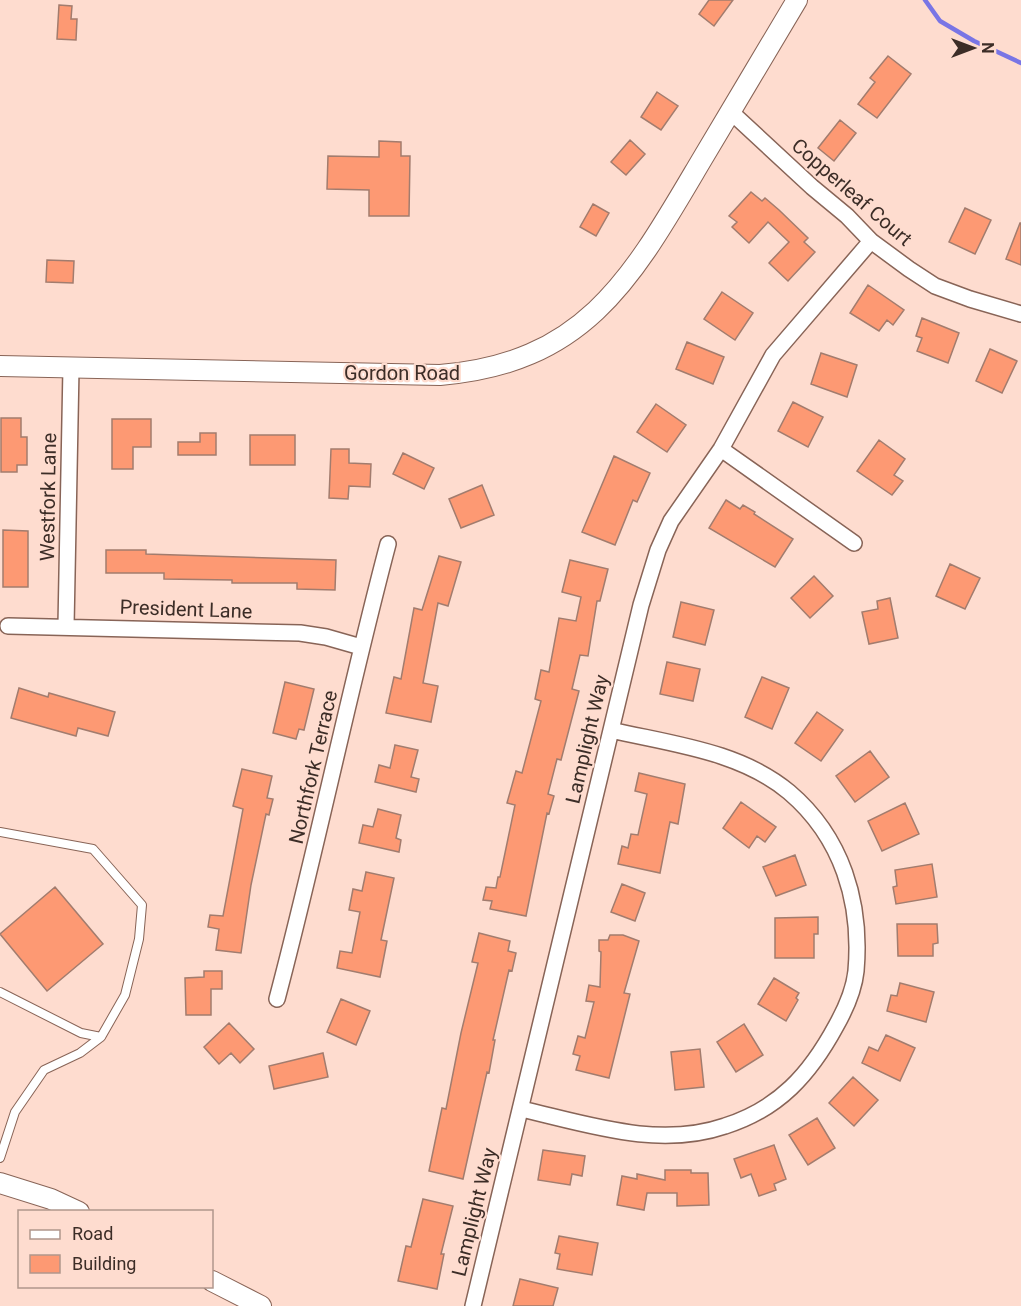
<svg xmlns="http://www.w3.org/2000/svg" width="1021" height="1306" viewBox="0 0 1021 1306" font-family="Roboto,sans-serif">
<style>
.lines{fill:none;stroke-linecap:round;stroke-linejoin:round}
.stream{stroke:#7975e5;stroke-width:4.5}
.building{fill:#fd9973;stroke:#a27c6e;stroke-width:1.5}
.service-casing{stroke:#886457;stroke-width:10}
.minor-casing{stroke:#886457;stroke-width:18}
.tertiary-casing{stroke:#886457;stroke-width:22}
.service{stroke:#fff;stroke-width:8}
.minor{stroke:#fff;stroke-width:15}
.tertiary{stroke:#fff;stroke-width:20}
.labels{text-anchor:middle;stroke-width:4.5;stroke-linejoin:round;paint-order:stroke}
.street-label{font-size:20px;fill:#3c2d27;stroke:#fedccf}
</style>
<rect width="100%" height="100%" fill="#fedccf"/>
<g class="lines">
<path class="stream" d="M925 0 940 21 974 41 1021 63"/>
</g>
<path class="building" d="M709 0H733L714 26 699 14Z
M59 5 72 6 71 19H77L76 40 57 39Z
M888 56 911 74 877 118 858 104 875 82 870 78Z
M657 92 678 106 661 130 641 117Z
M840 120 856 133 834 161 818 148Z
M630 140 645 154 626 175 611 162Z
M379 141 401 142V156H410L409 216H369V190L327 189 328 156 379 157Z
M751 192 762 201 765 198 779 210 808 238 804 242 815 252 788 281 769 263 789 242 768 222 749 243 732 227 737 222 729 216Z
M593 204 609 213 596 236 580 227Z
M965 208 991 220 975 254 949 242Z
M1020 223H1021V265L1006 259Z
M47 260 74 261 73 283 46 282Z
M868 285 904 310 893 325 887 320 879 331 850 313Z
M722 292 753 313 735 340 704 319Z
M922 318 959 333 948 363 917 351 922 338 916 336Z
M687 342 724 357 713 384 676 369Z
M990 349 1017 361 1002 393 976 381Z
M821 353 857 365 847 397 811 384Z
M793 402 823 417 808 447 778 431Z
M656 404 686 425 667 452 637 432Z
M1 418H21V437H27V465H17V472H1Z
M112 419H151V447H133V469H112Z
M200 433H216V455H178V442H200Z
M250 435H295V465H250Z
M879 440 905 459 894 475 903 481 892 495 857 471Z
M331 449H349V463L371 464 370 487 349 486 348 499 329 498Z
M403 453 434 468 424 489 393 474Z
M614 456 650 473 637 502 633 500 615 545 582 532Z
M482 485 494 515 461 528 449 499Z
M726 500 740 509 743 505 755 512 754 514 793 539 775 567 709 528Z
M3 530 28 531V587H3Z
M106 550H146V554L336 560 335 590 297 589V583H232V580L164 579V573H106Z
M439 556 461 562 448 606 438 603 423 683 438 686 431 722 386 713 394 677 401 679 414 608 422 610Z
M570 560 608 569 600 601H597L588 656 580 655 572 689 579 691 561 760 557 759 548 794 554 796 549 814 547 813 526 916 490 909 492 901 483 900 486 887 496 888 498 877H500L515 805 507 803 516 771 522 773 541 701 535 699 541 670 549 672 559 618 576 621 581 597 562 592Z
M950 564 980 578 965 609 936 596Z
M814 576 833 596 810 618 791 598Z
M890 598 898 638 869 644 862 612 878 609 877 601Z
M681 602 714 610 705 645 673 637Z
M667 662 700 669 693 701 660 694Z
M762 677 789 688 772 729 745 717Z
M285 682 314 689 304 730 299 729 296 739 273 733Z
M19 688 48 697 49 693 115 712 108 736 78 728 76 736 11 718Z
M817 712 843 730 821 761 795 743Z
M395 745 418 750 411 777 419 779 416 792 375 782 379 765 390 768Z
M870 751 889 777 855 802 836 776Z
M242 769 272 776 267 798 273 799 269 815 266 814 251 885 241 953 216 950 219 929 208 927 210 915 223 916 243 809 233 806Z
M639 773 685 784 678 824 670 822 660 873 618 864 622 846 628 848 631 834 638 835 647 794 635 791Z
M741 802 776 827 765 842 757 836 749 848 723 828Z
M905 803 919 834 882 851 868 821Z
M378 809 401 815 396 838 401 840 399 852 359 843 363 825 373 827Z
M795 855 806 885 776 896 763 867Z
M932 864 937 897 896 904 893 887 897 886 895 870Z
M366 872 394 878 381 940 387 941 380 977 337 968 340 951 352 953 360 912 349 910 353 889 362 891Z
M622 884 645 893 635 921 611 912Z
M55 887 103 944 47 991 0 934Z
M818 917V934H814V958H775V918Z
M897 924H937L938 943 933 944V956H898Z
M479 933 510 941 508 951 516 953 512 971 509 970 493 1040H495L489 1073 487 1072 463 1179 429 1171 442 1108 446 1109 461 1033 478 963 472 962Z
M610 935H623L639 941 624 993 630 994 609 1078 576 1070 580 1056 573 1054 578 1036 585 1038 594 1002 586 1001 589 985 600 987 601 952 599 951V940H608Z
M204 971H222V989H211V1015H186L185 978 204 977Z
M774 978 799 993 796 998 798 1000 786 1021 758 1004Z
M900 983 934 992 926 1022 887 1011 891 995 897 996Z
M341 999 370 1011 356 1045 327 1032Z
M229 1023 254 1049 240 1063 231 1053 219 1064 204 1047Z
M744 1024 763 1055 736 1072 717 1042Z
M886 1035 915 1048 900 1081 862 1063 869 1047 878 1051Z
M700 1049 704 1087 675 1090 671 1052Z
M323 1053 328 1077 274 1089 269 1066Z
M853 1077 878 1100 854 1126 829 1103Z
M817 1118 835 1148 808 1165 789 1135Z
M774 1145 786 1179 774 1184 776 1190 759 1196 751 1174 741 1178 734 1159Z
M543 1150 585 1156 582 1176 572 1174 570 1185 538 1180Z
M665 1170H691V1173H708L709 1205 677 1206V1193H647L644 1210 617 1205 622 1176 637 1179V1174L665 1180Z
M423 1199 453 1206 441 1254H444L437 1289 398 1281 406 1246 411 1247Z
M559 1236 598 1243 592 1275 557 1269 560 1254 555 1253Z
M520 1279 558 1288 553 1306H513Z"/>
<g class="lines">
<defs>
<path id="service" d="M0 832 93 849 142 905 139 939 125 995 101 1037 81 1033 0 992
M0 1158 15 1112 44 1070 80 1053 101 1037"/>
<path id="minor" d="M731 112 812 187 847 216 871 241 909 269 935 286 970 299 1021 314
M721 449 854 543
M8 626 300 633 326 637 361 647
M66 626 71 368
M277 999C317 848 348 695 388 544
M521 1109C587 1124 658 1149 725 1126 779 1109 810 1074 836 1026 845 1010 854 990 856 971 862 902 842 837 789 792 740 751 671 744 611 730
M473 1306 641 605 658 550 671 521 721 449 773 355 871 241"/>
<path id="tertiary" d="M0 366 440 375C587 363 633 276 701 161 733 107 765 54 797 0
M0 1183 51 1199 79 1212
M212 1281 261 1306"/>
</defs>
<use href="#service" class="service-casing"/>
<use href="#minor" class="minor-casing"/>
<use href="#tertiary" class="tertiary-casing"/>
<use href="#service" class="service"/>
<use href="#minor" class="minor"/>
<use href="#tertiary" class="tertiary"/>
</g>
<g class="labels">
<g class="street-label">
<text transform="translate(852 192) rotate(41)" y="7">Copperleaf Court</text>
<text x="402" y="380">Gordon Road</text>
<text transform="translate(48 497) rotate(-89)" y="7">Westfork Lane</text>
<text transform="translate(186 609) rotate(2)" y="7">President Lane</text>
<text transform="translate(587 739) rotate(-77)" y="7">Lamplight Way</text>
<text transform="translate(313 767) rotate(-77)" y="7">Northfork Terrace</text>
<text transform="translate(474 1212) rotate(-76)" y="7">Lamplight Way</text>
</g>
</g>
<rect x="18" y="1210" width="195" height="78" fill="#fedccf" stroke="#b0968c" stroke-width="1.5"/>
<rect x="30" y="1230" width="30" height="9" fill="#ffffff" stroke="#b0968c" stroke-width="1.5"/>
<text x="72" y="1240" font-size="18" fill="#3c2d27">Road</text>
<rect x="30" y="1255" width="30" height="18" fill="#fd9973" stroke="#b0968c" stroke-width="1.5"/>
<text x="72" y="1270" font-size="18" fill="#3c2d27">Building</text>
<g transform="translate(973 48) rotate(90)" stroke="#fedccf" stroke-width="4.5" paint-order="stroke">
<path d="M0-4.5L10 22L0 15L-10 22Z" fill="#3c2d27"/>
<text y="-9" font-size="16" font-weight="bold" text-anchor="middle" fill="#3c2d27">N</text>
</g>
</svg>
